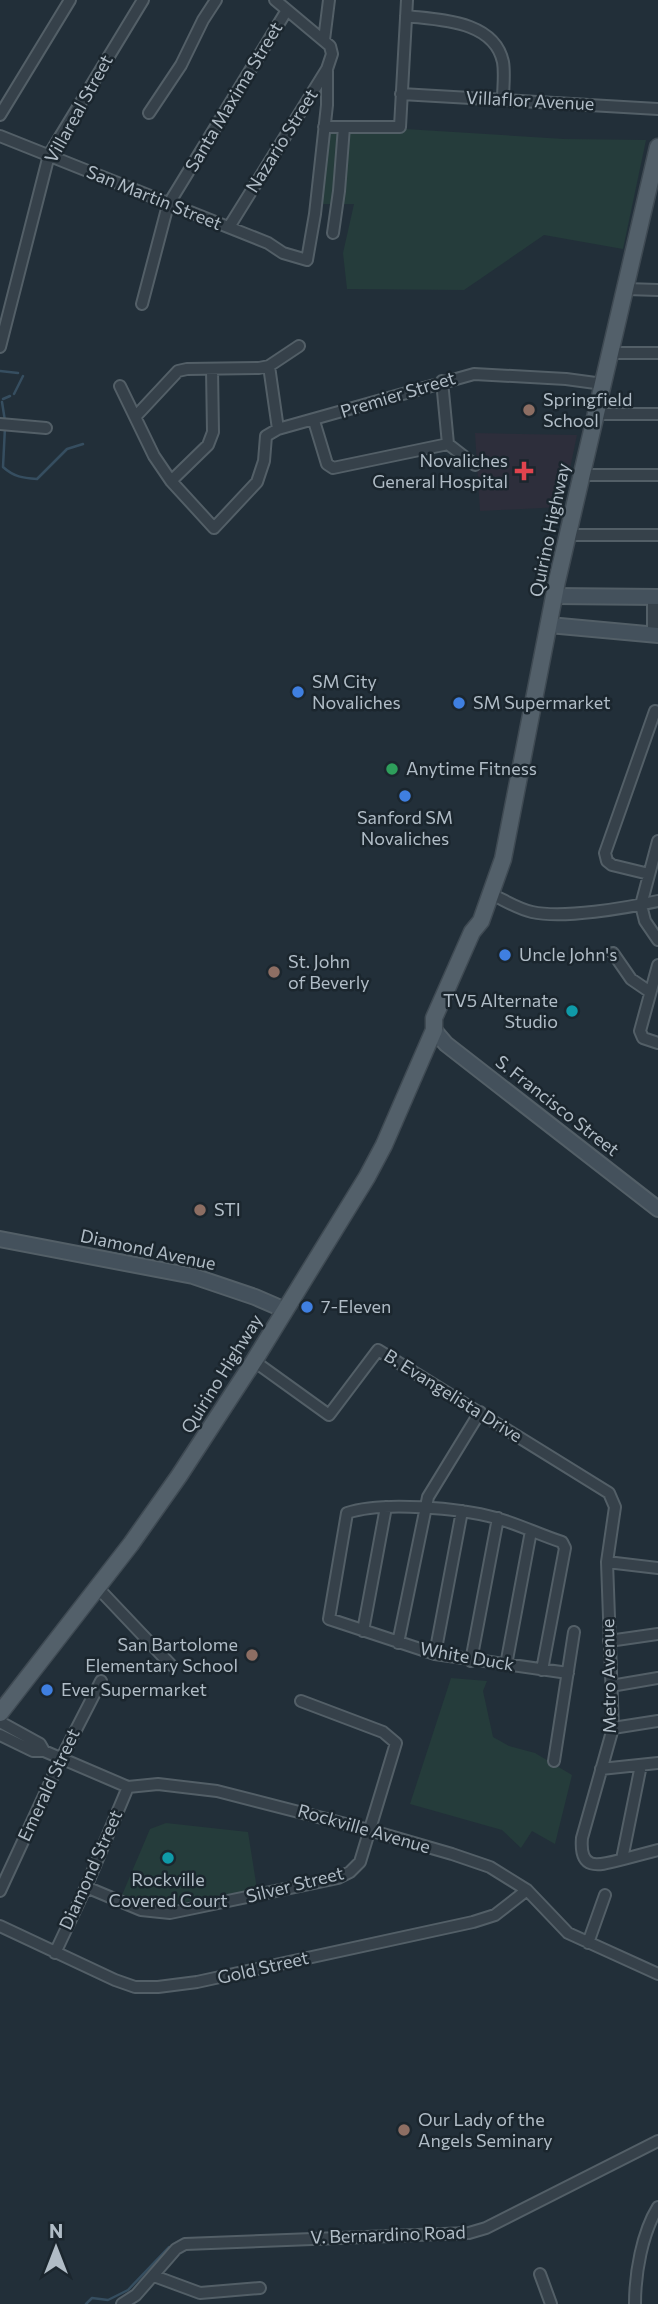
<svg xmlns="http://www.w3.org/2000/svg" width="658" height="2304" viewBox="0 0 658 2304" font-family="Commissioner,sans-serif">
<style>
.medical{fill:#2d2e3b}
.green{fill:#253c3b}
.lines{fill:none;stroke-linecap:round;stroke-linejoin:round}
.stream{stroke:#364e60;stroke-width:2.5}
.street-casing{stroke:#535f67;stroke-width:14}
.secondary-casing{stroke:#535f67;stroke-width:18}
.primary-casing{stroke:#3f4a53;stroke-width:19}
.street{stroke:#36414a;stroke-width:10}
.secondary{stroke:#44515c;stroke-width:14}
.primary{stroke:#53606a;stroke-width:16}
.education-dot{fill:#8d6e63;stroke:#1b262e;stroke-width:2.5}
.health-dot{fill:#e0444e;stroke:#1b262e;stroke-width:2.5}
.shop-dot{fill:#3f7fe0;stroke:#1b262e;stroke-width:2.5}
.leisure-dot{fill:#2e9e5b;stroke:#1b262e;stroke-width:2.5}
.culture-dot{fill:#0f9aa8;stroke:#1b262e;stroke-width:2.5}
.labels{text-anchor:middle;stroke-width:5;stroke-linejoin:round;paint-order:stroke}
.street-label{font-size:18px;fill:#b0bcc6;stroke:#1b262e}
.poi-label{font-size:18px;fill:#b0bcc6;stroke:#1b262e;text-anchor:start}
</style>
<rect width="100%" height="100%" fill="#222f39"/>
<path class="medical" d="M475 433 577 435 562 507 480 511Z"/>
<path class="green" d="M325 124 564 139 646 140 623 249 544 235 464 290 347 289 343 253 354 204H318Z
M451 1678 487 1681 483 1691 493 1737 509 1746 535 1753 572 1775 555 1844 532 1831 521 1848 502 1830 410 1804Z
M166 1823 248 1832 257 1889 164 1906 143 1904 122 1895 150 1829Z"/>
<g class="lines">
<path class="stream" d="M0 371 18 373
M14 394 23 376
M3 399 10 396
M2 402 5 421
M5 427 3 467C14 477 23 478 37 479L67 449 83 444
M86 2304 92 2298 108 2300 128 2290 169 2247"/>
<defs>
<path id="street" d="M406 16C439 20 494 20 503 62 505 74 503 88 503 100
M324 40 329 0
M401 94 658 109
M149 113 181 65 203 20 216 0
M0 115 70 0
M324 127H400L407 0
M0 136 268 243 283 253 307 260 315 214 327 105V69
M229 227 327 69 332 54 330 46 275 0
M333 233 339 191 344 127
M626 289 658 290
M142 304 168 205 287 10
M0 347 49 155 143 0
M612 353H658
M269 366 278 429
M442 381 448 444 475 465
M120 386 154 456 171 481 214 528 257 482 264 461 266 436 278 429 474 374 566 379 603 384
M597 414H658
M136 416 178 371 187 369 259 368 269 366 299 346
M314 421 327 464 333 468 448 444
M0 424 46 428
M581 475H658
M171 481 208 445 213 432 212 369
M568 535H658
M653 635V597
M658 841 641 905 645 921 658 940
M649 874 612 865 607 861 605 853 655 711 658 712
M491 894C504 900 518 909 532 912 563 919 626 908 658 901
M613 953 631 979 650 992
M658 965 640 1031 643 1038 658 1043
M254 1361 329 1415 378 1350 609 1493 615 1507 607 1562 613 1728 582 1838C579 1873 600 1865 624 1859 635 1856 647 1853 658 1850
M607 1562 658 1568
M98 1588 171 1665
M363 1631 386 1507
M609 1641 658 1634
M398 1643 428 1497 480 1412
M435 1654 462 1511
M471 1661 498 1518
M506 1665 531 1531
M542 1670 565 1548 562 1542C540 1535 518 1524 496 1518 460 1508 382 1501 347 1513L329 1619 435 1654 568 1673
M611 1686 658 1678
M0 1722 40 1744 44 1751
M613 1728 658 1721
M0 1735 33 1751H44L128 1787 158 1784 217 1791 369 1830 452 1854 490 1867 527 1890 568 1933 658 1974
M554 1761 574 1632
M601 1769 658 1763
M622 1859 641 1765
M86 1887 141 1910 170 1913 338 1878 350 1872 360 1862 396 1743 383 1732 301 1701
M0 1891 61 1759 101 1681
M0 1926 115 1980 135 1987H158L197 1982 473 1922 495 1915 527 1890
M588 1943 605 1895
M55 1953 86 1887 128 1787
M540 2274 551 2304
M154 2276 200 2293 260 2288
M122 2304 136 2295 176 2249 185 2244 469 2233 486 2228 658 2141
M635 2304C635 2273 642 2233 658 2207"/>
<path id="secondary" d="M555 596 658 597
M549 625 658 635
M434 1030 446 1044 658 1209
M0 1239 193 1276 255 1297 285 1310"/>
<path id="primary" d="M0 1713 131 1544 179 1476 254 1361 367 1177 384 1145 434 1030V1018L472 932 481 921 503 859 557 581 658 147"/>
</defs>
<use href="#street" class="street-casing"/>
<use href="#secondary" class="secondary-casing"/>
<use href="#primary" class="primary-casing"/>
<use href="#street" class="street"/>
<use href="#secondary" class="secondary"/>
<use href="#primary" class="primary"/>
</g>
<g class="education-dot">
<circle cx="529" cy="410" r="7"/>
<circle cx="274" cy="972" r="7"/>
<circle cx="200" cy="1210" r="7"/>
<circle cx="252" cy="1655" r="7"/>
<circle cx="404" cy="2130" r="7"/>
</g>
<path class="health-dot" d="M520.5 460.5h7v7h7v7h-7v7h-7v-7h-7v-7h7z"/>
<g class="shop-dot">
<circle cx="298" cy="692" r="7"/>
<circle cx="459" cy="703" r="7"/>
<circle cx="405" cy="796" r="7"/>
<circle cx="505" cy="955" r="7"/>
<circle cx="307" cy="1307" r="7"/>
<circle cx="47" cy="1690" r="7"/>
</g>
<circle class="leisure-dot" cx="392" cy="769" r="7"/>
<g class="culture-dot">
<circle cx="572" cy="1011" r="7"/>
<circle cx="168" cy="1858" r="7"/>
</g>
<g class="labels">
<g class="street-label">
<text transform="translate(234 97) rotate(-59)" y="6">Santa Maxima Street</text>
<text transform="translate(530 101) rotate(3)" y="6">Villaflor Avenue</text>
<text transform="translate(79 109) rotate(-61)" y="6">Villareal Street</text>
<text transform="translate(282 141) rotate(-58)" y="6">Nazario Street</text>
<text transform="translate(154 198) rotate(22)" y="6">San Martin Street</text>
<text transform="translate(398 395) rotate(-17)" y="6">Premier Street</text>
<text transform="translate(550 530) rotate(-78)" y="6">Quirino Highway</text>
<text transform="translate(557 1106) rotate(38)" y="6">S. Francisco Street</text>
<text transform="translate(148 1250) rotate(12)" y="6">Diamond Avenue</text>
<text transform="translate(222 1374) rotate(-58)" y="6">Quirino Highway</text>
<text transform="translate(453 1396) rotate(32)" y="6">B. Evangelista Drive</text>
<text transform="translate(467 1657) rotate(10)" y="6">White Duck</text>
<text transform="translate(609 1676) rotate(-91)" y="6">Metro Avenue</text>
<text transform="translate(49 1785) rotate(-65)" y="6">Emerald Street</text>
<text transform="translate(364 1829) rotate(16)" y="6">Rockville Avenue</text>
<text transform="translate(91 1870) rotate(-66)" y="6">Diamond Street</text>
<text transform="translate(295 1885) rotate(-14)" y="6">Silver Street</text>
<text transform="translate(263 1968) rotate(-13)" y="6">Gold Street</text>
<text transform="translate(388 2235) rotate(-2)" y="6">V. Bernardino Road</text>
</g>
<g class="poi-label">
<text x="543" y="406">Springfield<tspan x="543" dy="21">School</tspan></text>
<text x="508" y="467" text-anchor="end">Novaliches<tspan x="508" dy="21">General Hospital</tspan></text>
<text x="312" y="688">SM City<tspan x="312" dy="21">Novaliches</tspan></text>
<text x="473" y="709">SM Supermarket</text>
<text x="406" y="775">Anytime Fitness</text>
<text x="405" y="824" text-anchor="middle">Sanford SM<tspan x="405" dy="21">Novaliches</tspan></text>
<text x="519" y="961">Uncle John's</text>
<text x="288" y="968">St. John<tspan x="288" dy="21">of Beverly</tspan></text>
<text x="558" y="1007" text-anchor="end">TV5 Alternate<tspan x="558" dy="21">Studio</tspan></text>
<text x="214" y="1216">STI</text>
<text x="321" y="1313">7-Eleven</text>
<text x="238" y="1651" text-anchor="end">San Bartolome<tspan x="238" dy="21">Elementary School</tspan></text>
<text x="61" y="1696">Ever Supermarket</text>
<text x="168" y="1886" text-anchor="middle">Rockville<tspan x="168" dy="21">Covered Court</tspan></text>
<text x="418" y="2126">Our Lady of the<tspan x="418" dy="21">Angels Seminary</tspan></text>
</g>
</g>
<g transform="translate(56 2248)" stroke="#1b262e" stroke-width="5" paint-order="stroke">
<path d="M0-5L12 26L0 18L-12 26Z" fill="#b0bcc6"/>
<text y="-10" font-size="19" font-weight="bold" text-anchor="middle" fill="#b0bcc6">N</text>
</g>
</svg>
